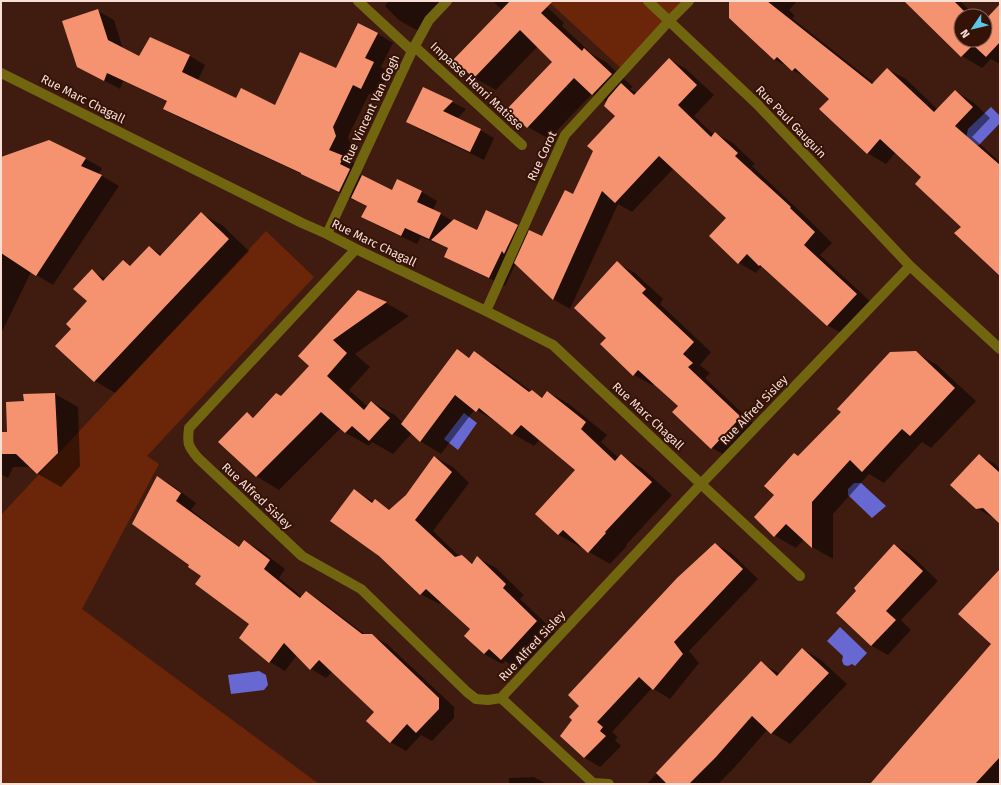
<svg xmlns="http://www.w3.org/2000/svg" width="1001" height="785" viewBox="0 0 1001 785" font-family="'Fira Sans',sans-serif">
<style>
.green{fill:#6b2508}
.water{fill:#6868d3}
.shadow{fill:#0007}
.building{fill:#f59371}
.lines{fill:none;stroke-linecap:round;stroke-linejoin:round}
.service{stroke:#726510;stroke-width:10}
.minor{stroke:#726510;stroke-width:10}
.labels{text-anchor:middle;stroke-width:4;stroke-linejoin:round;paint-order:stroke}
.street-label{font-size:12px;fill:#f9e0d7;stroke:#351206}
</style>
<rect width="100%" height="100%" fill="#401c10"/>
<path class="green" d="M548 1H689L624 71Z
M266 231 314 277 147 456 159 464 82 609 319 784H1V515Z"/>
<path class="water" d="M991 107 1000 116V123L979 145H972L966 138 968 129Z
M464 413 477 423 458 450 444 439Z
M854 483H861L886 506 872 518 848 495V489Z
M840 627 867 653 855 666 852 664 848 666 844 665 842 661 843 656 827 641Z
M259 671 266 675 268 685 264 690 231 694 228 675Z"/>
<path class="shadow" d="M388 1H452L422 33 400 21 385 6Z
M493 1H541L564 23 562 26 592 54 606 62 633 87 630 89 637 93 669 59 686 69 714 95 694 116 714 135 715 133 733 143 755 164 752 166 807 218 832 243 820 255 873 304 845 335 827 325 762 266 756 273 739 263 710 236 727 218 674 168 632 212 618 204 570 309 553 299 516 263 505 286 461 265 445 256 449 249 445 247 421 237 417 244 378 226 362 217 367 206 356 200 355 201 308 177 180 118 164 109 168 102 123 81 120 89 77 66 98 11 114 20 123 49 140 57 190 56 205 65 198 80 237 99 276 106 337 70 377 33 393 43 381 67 389 72 377 97 369 94 348 137 352 146 345 158 359 166 356 173 392 191 397 180 422 192 437 201 433 210 453 221 477 231 517 226 529 233 543 238 574 195 616 116 607 102 592 94 549 139 528 127 553 62 538 46 496 90 474 78 502 10Z
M730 1H797L789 10 795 16 792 18 874 83 887 69 906 79 938 110 955 91 973 102 990 118 972 137 1000 162V274L923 177 896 152 886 164 867 153 830 99 810 80 774 59Z
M906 1H960L976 16H961V40H985V22L1000 6V64L991 59 982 68 962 56Z
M452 102 466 109 457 119 480 130 494 138 484 160 421 130 407 122Z
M49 141 86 159 102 168 99 174 119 186 53 285 31 272 1 334V158Z
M201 214 222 225 249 251 115 393 95 381 56 346 72 329 88 301 92 271 106 279 123 261 132 266 149 247 163 255Z
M617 263 635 273 663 299 660 304 711 352 700 365 710 373 705 378 758 428 730 458 712 448 679 406 654 383 652 385 634 375 601 344 607 338Z
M358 291 386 303 409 316 355 354 370 367 349 390 368 407 372 402 395 415 403 423 457 351 471 358 474 353 496 365 531 391 543 397 548 392 569 404 607 435 601 442 619 458 621 456 642 468 672 495 626 545 627 546 610 564 589 552 581 545 580 547 559 535 536 514 577 470 540 439 534 446 513 434 498 422V423L475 409 441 454 420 441 412 433 393 454 372 442 369 446 346 433 341 428 279 490 256 476 247 413 255 418 282 398 311 366Z
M915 352 937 365 976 401 931 448 922 442 884 483 869 474 833 514V559L812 547 804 539 796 548 775 536 755 517 776 495 799 457Z
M55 394 78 407 80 466 61 487 38 474 31 467H13L8 478 1 474V433H8L25 402V395Z
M979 455 995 464 1000 469V523L994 517H992L976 508Z
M435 457 453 467 469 483 433 531 460 557H462L473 563 478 558 496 568 524 595 520 599 555 632 519 670 505 661 502 664 484 654 471 629 442 602 439 604 421 594 379 555 354 490 374 502 375 501 390 510 406 496Z
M158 477 173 486 196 503 191 510 240 547 244 541 260 550 285 569 279 578 302 597 306 592 321 601 366 635H371L387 644 454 707V718L432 741 421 735 406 751 390 742 376 712 333 671 326 678 311 669 297 655 285 671 270 662 251 624 202 576Z
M715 544 731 553 758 579 689 651 699 663 670 699 652 688 612 732 618 737 615 740 621 746 600 767 585 758 561 736Z
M894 545 910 554 938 581 901 620 911 630 888 655 872 646 837 613 858 591Z
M1000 571V784H871L993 644Z
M803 649 821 660 847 684 790 744 772 733 768 729 734 768 718 784H647L761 663 780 674Z
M534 777 547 784H509V778Z"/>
<path class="building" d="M510 1H553L541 13 582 51 584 48 612 74 592 95 574 78 527 128 507 109 552 62 520 30 474 78 453 60Z
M729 1H767L872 84 887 68 934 112 955 90 973 107 955 126 1000 165V276L954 233 961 227 915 184 921 177 880 139 867 154 819 109 829 99 795 68 792 71 777 57 774 60 729 18Z
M904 1H954L969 16H961V40H985V20L1000 4V42L986 57 973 45 961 57Z
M98 9 108 40 139 56 150 37 190 55 182 72 236 98 241 88 275 105 300 52 336 68 358 23 378 33 365 58 374 62 361 89 353 85 333 127 336 136 329 150 344 156 340 164 350 169 339 192 301 174V173L163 109 167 101 107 73 104 81 77 67 62 21Z
M669 58 697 85 678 105 711 137 715 132 738 153 735 156 791 207 790 208 815 232 804 245 857 294 827 326 760 265 759 266 747 254 738 264 709 236 726 218 659 156 615 203 602 191 553 300 514 263 529 230 542 236 565 190 573 194 593 151 587 146 615 116 604 106 608 98 621 83 634 95Z
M423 87 453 101 443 111 481 129 470 152 406 122Z
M49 140 86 158 81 166 102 175 36 276 1 253V157Z
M362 175 392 190 397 179 422 191 417 202 441 213 429 239 405 228 401 236 361 217 367 206 351 198Z
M486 210 518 225 504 254 502 251 489 278 444 257 448 248 431 240 454 219 477 230Z
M201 212 229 239 94 382 55 346 71 329 66 324 87 301 73 289 92 269 103 281 123 260 130 266 149 246 160 256Z
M617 261 646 289 642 293 694 342 683 354 693 363 688 367 741 417 711 449 672 412 678 406 638 370 633 376 600 344 606 338 574 308Z
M358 290 387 302 333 340 347 353 327 376 364 410 371 401 390 418 369 441 352 426 345 433 321 412 256 477 218 442 247 412 253 418 276 393 281 396 309 366 298 356Z
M457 349 469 358 474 351 529 392 532 390 542 398 547 391 586 422 581 429 615 461 621 454 652 482 605 532 606 533 588 553 563 530 558 535 535 514 575 470 521 425 512 435 479 408 476 412 455 395 420 442 401 424Z
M916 351 955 388 910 436 902 429 862 472 850 460 812 502V548L786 524 774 537 754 517 774 495 764 486 794 453 798 456 841 412 837 409 890 352Z
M55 393 58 453 37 474 16 454H1V432H7L6 402 24 401 23 394Z
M979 454 1000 473V524L983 508 976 509 950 485Z
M434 456 452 472 415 520 455 557 462 555 472 564 477 556 506 584 503 588 537 621 501 660 489 649 484 654 464 636 470 629 426 589 420 595 379 556 330 521 354 489 372 503 375 499 389 510 406 495Z
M157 476 181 493 176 501 239 547 244 540 270 560 264 569 300 598 306 591 362 634H372L439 698V709L416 733 407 724 390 743 366 721 374 712 319 660 310 670 284 643 269 663 239 638 249 624 195 584 201 576 188 567 189 565 132 524Z
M715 543 743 569 674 642 683 654 653 690 639 677 597 722 603 727 600 731 606 736 584 758 560 736 572 720 569 717 579 706 568 695 677 578Z
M894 544 923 571 886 611 896 620 871 646 836 613 856 591 854 588Z
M1000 569V757L975 784H870L991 644 958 614Z
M802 648 829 673 771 734 752 716 716 757 689 784H667L656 773 761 661 777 676Z"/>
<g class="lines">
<path class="service" d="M358 1 412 51
M414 46 522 145
M486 311 565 135 669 21 689 1
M701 484 800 576
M501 698 593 783 609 784"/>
<path class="minor" d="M648 1 758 105 910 266
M1 73 302 223 327 234 356 249 486 311 553 345 701 484
M327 234 412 51 429 20 447 1
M356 249 189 428C187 444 188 446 198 458L302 556 361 589 467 692 476 699 488 700 501 698 701 484 910 266 1000 349"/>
</g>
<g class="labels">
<g class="street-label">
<text transform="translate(477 86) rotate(43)" y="4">Impasse Henri Matisse</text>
<text transform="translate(83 99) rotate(27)" y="4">Rue Marc Chagall</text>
<text transform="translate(371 109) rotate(-65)" y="4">Rue Vincent Van Gogh</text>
<text transform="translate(791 122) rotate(46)" y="4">Rue Paul Gauguin</text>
<text transform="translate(542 156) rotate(-65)" y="4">Rue Corot</text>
<text transform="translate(374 243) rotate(26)" y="4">Rue Marc Chagall</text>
<text transform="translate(754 410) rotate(-46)" y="4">Rue Alfred Sisley</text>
<text transform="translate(648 416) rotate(43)" y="4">Rue Marc Chagall</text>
<text transform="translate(257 496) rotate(43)" y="4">Rue Alfred Sisley</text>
<text transform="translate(532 646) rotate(-47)" y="4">Rue Alfred Sisley</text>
</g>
</g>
<rect width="1001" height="785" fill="none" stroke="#f9e0d7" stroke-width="4"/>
<g transform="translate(973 28) rotate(235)"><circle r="19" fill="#351206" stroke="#83645a"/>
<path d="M0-3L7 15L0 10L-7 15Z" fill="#5bc8e7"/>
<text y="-6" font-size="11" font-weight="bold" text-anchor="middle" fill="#f9e0d7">N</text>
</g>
</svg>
